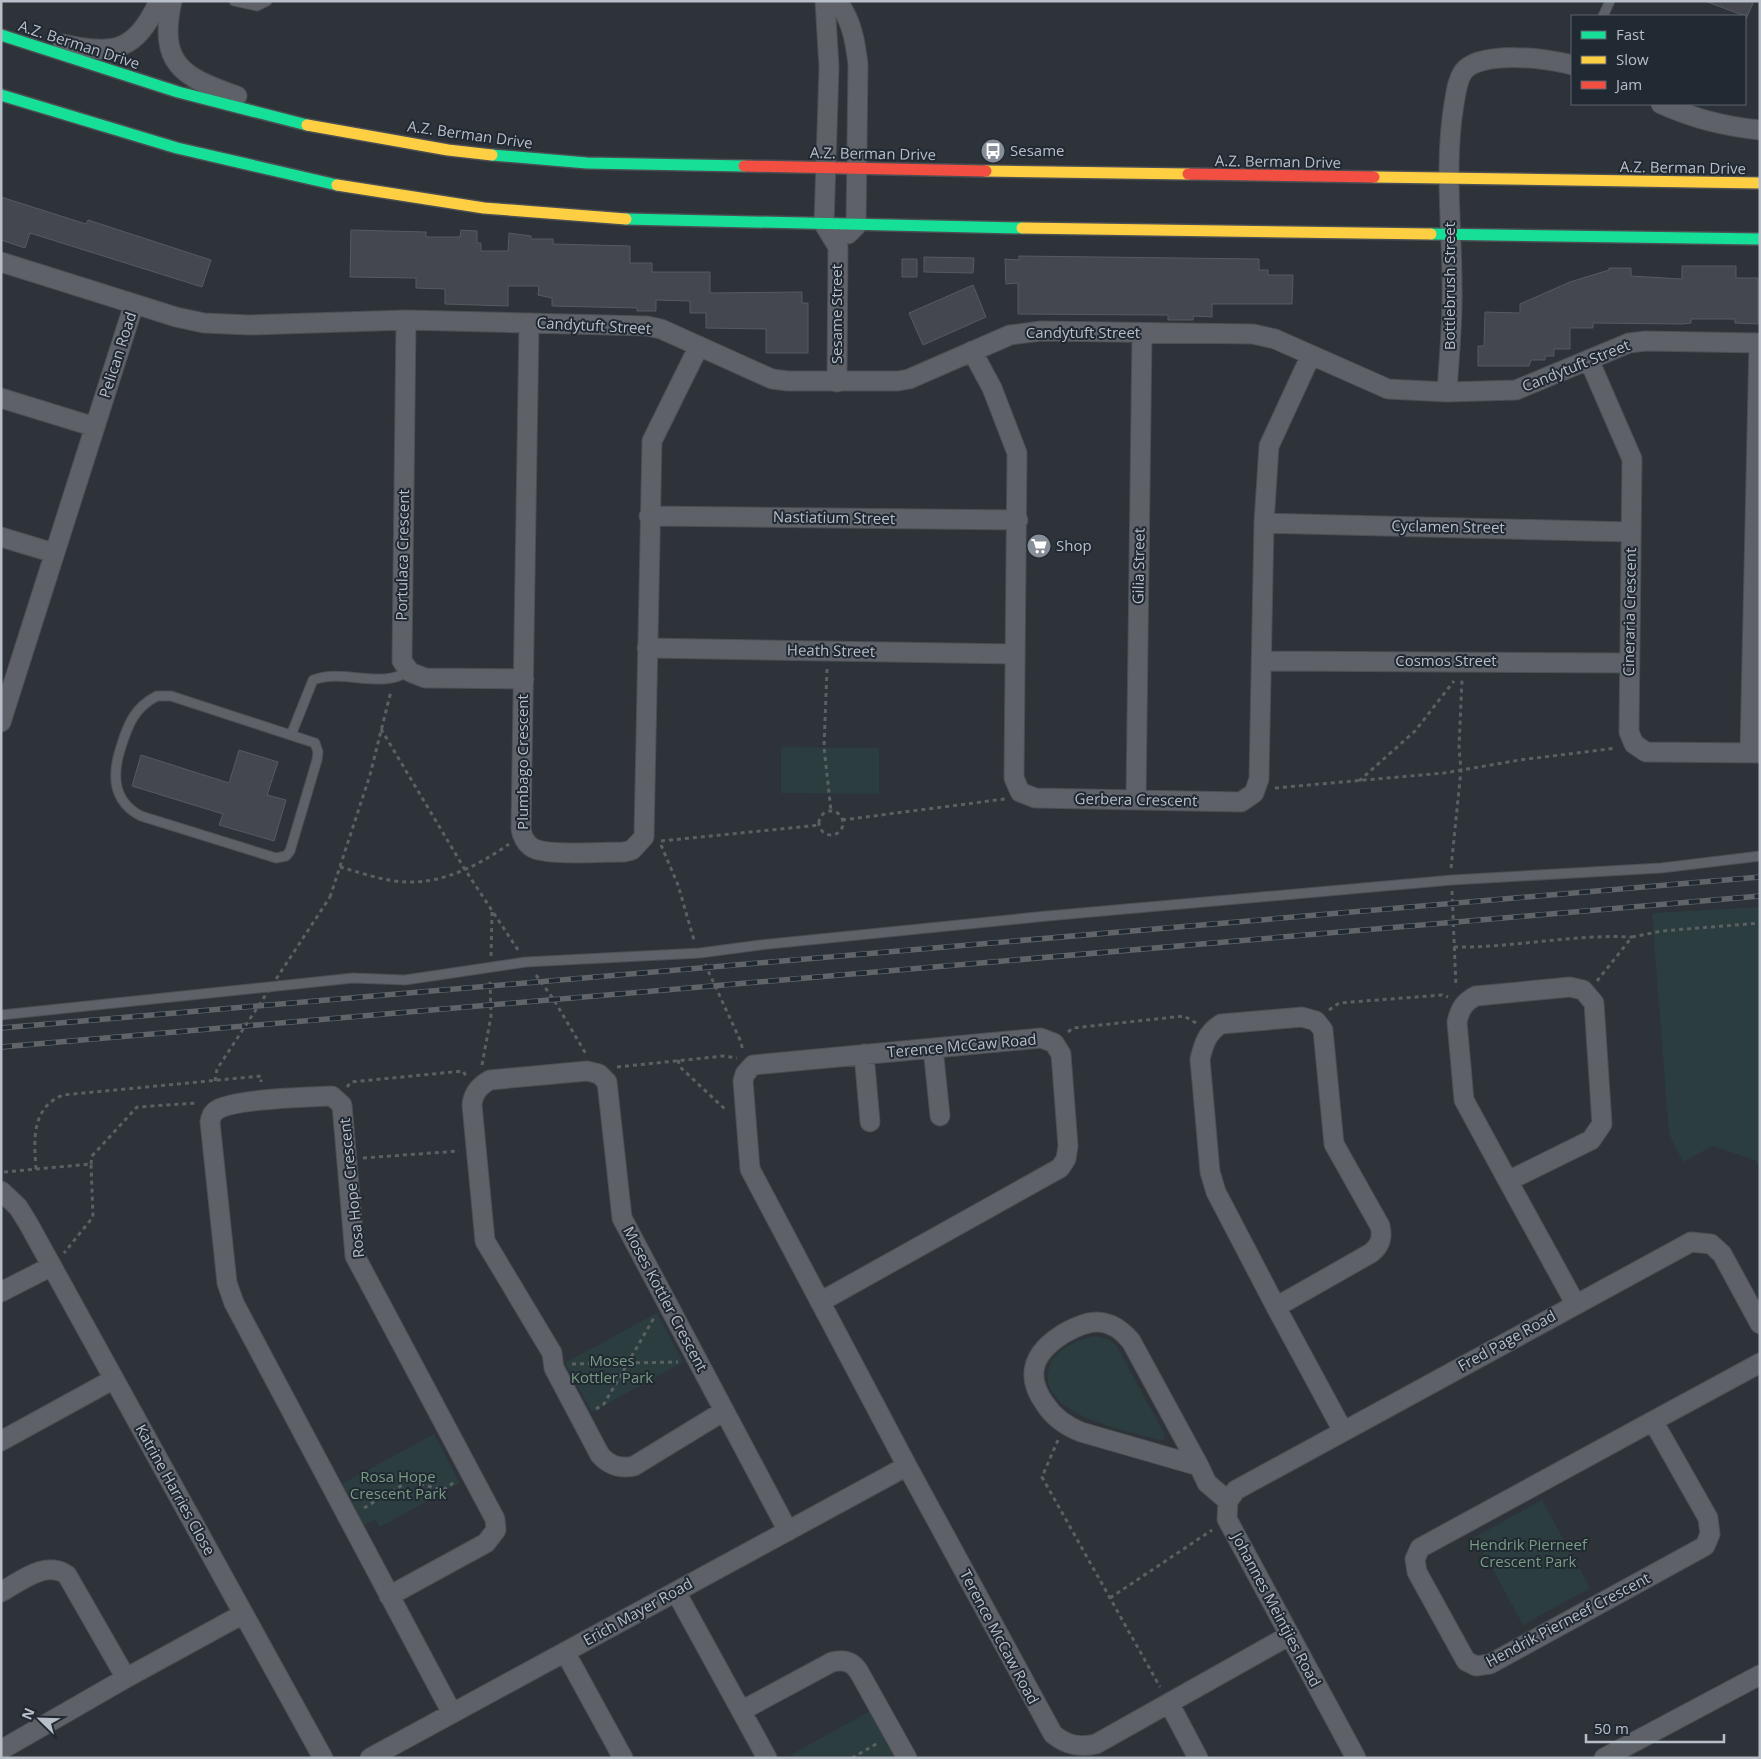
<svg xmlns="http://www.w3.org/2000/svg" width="1761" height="1759" viewBox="0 0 1761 1759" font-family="'Open Sans',sans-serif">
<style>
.green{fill:#2b3d3f}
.building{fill:#44484e;stroke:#565a61}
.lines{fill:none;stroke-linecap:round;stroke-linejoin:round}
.lane-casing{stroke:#4b4f54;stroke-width:11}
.street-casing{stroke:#4b4f54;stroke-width:21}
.fast-casing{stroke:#4b4f54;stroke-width:14}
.slow-casing{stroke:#4b4f54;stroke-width:14}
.jam-casing{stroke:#4b4f54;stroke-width:14}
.path{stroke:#5b6064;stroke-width:3;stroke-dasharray:4 4;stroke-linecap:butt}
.lane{stroke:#5e6167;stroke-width:9}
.street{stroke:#5e6167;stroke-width:19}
.fast{stroke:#16e098;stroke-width:11}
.slow{stroke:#ffcf43;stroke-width:11}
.jam{stroke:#f24e42;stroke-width:11}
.rail-casing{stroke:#61656a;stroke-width:5.5}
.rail{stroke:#212933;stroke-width:4;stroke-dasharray:11;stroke-linecap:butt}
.path-bridge{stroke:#5b6064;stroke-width:3;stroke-dasharray:4 4;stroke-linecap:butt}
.labels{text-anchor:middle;stroke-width:4;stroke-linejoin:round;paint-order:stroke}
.street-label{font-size:15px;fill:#b9bfc9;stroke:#212933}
.poi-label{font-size:15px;fill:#b9bfc9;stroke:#212933;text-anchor:start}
.park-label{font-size:15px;fill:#799c82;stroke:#212933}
</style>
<rect width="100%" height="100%" fill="#2d3339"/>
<path class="green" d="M781 747 879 748V794L781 793Z
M1760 907V1168L1755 1160 1712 1146 1683 1162 1669 1134 1652 913Z
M657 1313 683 1362 592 1412 565 1363Z
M1094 1336 1107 1339 1116 1345 1164 1433V1439L1160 1440C1129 1431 1032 1414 1050 1365 1055 1350 1079 1339 1094 1336Z
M434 1434 460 1483 380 1527 375 1519 364 1525 342 1484Z
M1542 1500 1590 1588 1523 1625 1475 1537Z
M872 1710 898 1758H794L792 1754Z"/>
<path class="building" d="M1705 1H1754L1746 19 1745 16Z
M1 197 86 224 88 220 211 260 202 287 30 233 25 248 1 240Z
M351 230 426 232V237H460L461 230 477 231V243H481V251H508L509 233 531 236V239H553V244L630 246V263H652V272H710V293L802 292V303H808V353H766V329L706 328V313H690V301L656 300V311H637V308L552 306V298L538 295 539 286H508V306L445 304V289L416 288V278L350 277Z
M1019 256 1259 259V270H1268V275H1293L1292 304H1212V317L1194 316 1193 320H1168V315H1158L1018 314V283L1006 284 1005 259 1019 260Z
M924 257 974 258 973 273 924 272Z
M902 259H917V277H902Z
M1682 266H1736V278H1758V324L1735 323V319H1691V323L1683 324 1593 323V328H1570V349H1554V356H1545V360H1531L1529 366H1478V346H1484L1485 312 1520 313V304L1570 282 1609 270V268H1631V276L1682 279Z
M973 285 986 317 923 345 909 313Z
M239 750 278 762 267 795 286 800 274 841 219 825 223 814 132 786 141 755 229 783Z"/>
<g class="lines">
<defs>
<path id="lane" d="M234 1 257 6 267 1
M1603 16 1610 1
M157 696H171L315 743 318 752 317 760 290 851 286 856 276 858 141 816C112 801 112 774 121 747 128 724 135 707 157 696Z
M291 735 313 680C343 668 381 690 409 671
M1 1015 353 978 405 980 526 962 700 953 760 945 1047 916 1452 880 1661 868 1760 856"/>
<path id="street" d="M172 1C158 64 182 77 237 96
M825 1 829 67 824 224 838 247 837 382
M837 1C852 20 855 41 858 64L856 226 848 234
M63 44C115 55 135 52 159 1
M1661 104C1695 119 1723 126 1760 130
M1 262 176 317 204 323 250 325 406 320 647 326 661 329 772 379 788 381H898L909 379 1010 335 1041 331 1253 334 1275 339 1388 389 1447 392 1516 390 1629 343 1646 341 1760 343
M406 320 402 661 410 672 425 678 524 679
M529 323 521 829C522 836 526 844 533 848 547 856 606 852 624 852L632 850 644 837 652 441 699 346
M972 351 992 388 1017 453 1014 778 1020 792 1035 798 1241 802 1254 793 1259 779 1264 523 1269 446 1311 355
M1589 360 1632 459 1629 732 1634 744 1646 752 1760 753
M1447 392C1449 357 1453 321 1452 286 1452 225 1444 165 1454 104 1456 93 1457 81 1463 72 1479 50 1549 58 1572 65
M1 398 95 427
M649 516 1018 520
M1264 523 1631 532
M1 537 54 553
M647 648 1014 654
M1262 661 1630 663
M1 722 134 304
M1750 752 1759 343
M1136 799 1142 333
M1570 987 1583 990 1594 1003 1602 1124 1591 1140 1508 1181 1464 1100 1457 1022C1460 1009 1464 1002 1476 996Z
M933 1048 940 1116
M864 1054 870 1122
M1508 1181 1575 1303
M1 1191 18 1207 28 1223 323 1758
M1 1292 52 1266
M820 1302 1060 1168 1066 1159 1068 1146 1061 1054 1054 1043 1041 1038 753 1065 745 1074 743 1081 750 1169 907 1466 1053 1734C1066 1745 1079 1748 1096 1744L1290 1635
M1276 1307 1371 1253C1380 1246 1383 1238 1380 1226L1334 1144 1323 1030 1316 1021 1302 1017 1221 1024C1207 1033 1204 1043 1200 1059L1210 1172 1216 1192 1276 1307 1343 1431
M724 1411 634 1466C620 1469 610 1466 600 1455L554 1368 552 1353 485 1241 472 1105C473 1093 479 1086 490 1080L587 1071 599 1074 607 1082 622 1218 788 1531
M1653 1421 1708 1518 1710 1534 1705 1546 1490 1664 1476 1666 1466 1661 1417 1572 1415 1559 1420 1548Z
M1653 1421 1760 1363
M1 1441 114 1379
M1199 1466 1081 1432C1066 1426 1054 1418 1045 1404 1024 1375 1034 1352 1063 1334 1089 1319 1109 1315 1131 1341L1199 1466 1207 1483 1228 1501
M1 1592C21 1581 46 1560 67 1575L126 1678 1 1750
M676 1592 767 1758
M389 1596 486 1543 496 1530 495 1519 355 1256 342 1105 332 1096C309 1097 233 1099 217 1110 212 1113 211 1117 210 1122L227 1283 234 1303 452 1713
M565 1652 623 1758
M126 1678 243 1614
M1169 1703 1198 1758
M741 1711 832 1662C844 1659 853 1662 859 1672L907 1758
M370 1758 907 1466
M1356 1758 1227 1519 1228 1501 1236 1490 1691 1242 1711 1244 1722 1254 1760 1324
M1604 1758 1760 1675"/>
<path id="fast" d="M1 35 178 92 307 125
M1 95 177 148 337 185
M492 155 587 163 744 166
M626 219 1022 228
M1431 234 1760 239"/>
<path id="slow" d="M307 125 448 150 492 155
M986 171 1188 174
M1374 177 1760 183
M337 185 484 208 626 219
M1022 228 1431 234"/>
<path id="jam" d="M744 166 986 171
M1188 174 1374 177"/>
</defs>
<use href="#lane" class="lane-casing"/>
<use href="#street" class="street-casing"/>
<use href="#fast" class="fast-casing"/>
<use href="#slow" class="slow-casing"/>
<use href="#jam" class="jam-casing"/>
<path class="path" d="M827 669 824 747 831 811
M381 729 464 868 518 950
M1359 781 1415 731 1454 681
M1275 788 1444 773 1520 760 1616 748
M819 823a12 12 0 1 1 24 0a12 12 0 1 1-24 0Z
M842 820 1005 799
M661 841 820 825
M661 845 678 885 694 940
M340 867C362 873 386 882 409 882 444 883 481 864 509 844
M1451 868 1461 770 1459 747 1462 680
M1452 891 1456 987
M330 897 370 775 391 691
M1454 947C1513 948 1572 934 1632 937
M491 956 492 912
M705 964 741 1042 743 1052
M536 975 554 1000 586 1054
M1597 981 1632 937 1662 931 1760 923
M1329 1010 1339 1003 1442 995 1448 997
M1068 1032 1073 1028 1184 1016 1196 1023
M678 1060 680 1067 727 1111
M482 1065 491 1016 490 980
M617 1067 724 1056 737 1058
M347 1087 351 1082 463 1071 466 1076
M363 1158 459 1151
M91 1164 92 1156 137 1107 198 1103
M36 1169C34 1140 31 1108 63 1095L261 1076V1082
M4 1172 91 1164 93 1217 64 1253
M572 1364 678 1362
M596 1409 604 1404 655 1316
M1058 1440 1042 1477 1160 1687
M364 1508 409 1481 443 1490 456 1481
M1110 1598 1212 1530
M852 1758 878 1743"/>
<use href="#lane" class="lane"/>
<use href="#street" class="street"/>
<use href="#fast" class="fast"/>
<use href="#slow" class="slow"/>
<use href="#jam" class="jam"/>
<defs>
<path id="rail" d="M1 1028 1760 877
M1 1047 1760 896"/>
</defs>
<use href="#rail" class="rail-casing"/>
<use href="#rail" class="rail"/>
<path class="path-bridge" d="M215 1081 217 1069 330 897"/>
</g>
<defs>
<symbol id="bus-disc" viewBox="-11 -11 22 22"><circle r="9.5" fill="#888e97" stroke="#212933"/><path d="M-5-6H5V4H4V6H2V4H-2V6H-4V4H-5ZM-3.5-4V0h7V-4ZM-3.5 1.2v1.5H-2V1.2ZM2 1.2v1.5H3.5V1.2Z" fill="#fff"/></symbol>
<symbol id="supermarket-disc" viewBox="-11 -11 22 22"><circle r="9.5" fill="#888e97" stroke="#212933"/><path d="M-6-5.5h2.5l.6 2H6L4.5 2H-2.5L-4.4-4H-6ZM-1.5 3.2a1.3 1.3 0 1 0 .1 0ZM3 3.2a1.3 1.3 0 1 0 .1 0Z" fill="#fff"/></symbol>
</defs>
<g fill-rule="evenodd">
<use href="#bus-disc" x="979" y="137" width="28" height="28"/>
<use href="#supermarket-disc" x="1025" y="532" width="28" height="28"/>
</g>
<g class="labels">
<g class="street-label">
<text transform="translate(79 45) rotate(18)" y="5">A.Z. Berman Drive</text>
<text transform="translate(470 135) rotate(8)" y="5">A.Z. Berman Drive</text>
<text transform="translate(873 154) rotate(1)" y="5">A.Z. Berman Drive</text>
<text transform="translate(1278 162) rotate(1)" y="5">A.Z. Berman Drive</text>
<text transform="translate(1683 168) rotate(1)" y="5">A.Z. Berman Drive</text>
<text transform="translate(1450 286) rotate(-90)" y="5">Bottlebrush Street</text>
<text transform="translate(837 314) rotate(-90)" y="5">Sesame Street</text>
<text transform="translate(594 326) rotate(3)" y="5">Candytuft Street</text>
<text x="1083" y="338">Candytuft Street</text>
<text transform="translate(118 355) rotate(-72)" y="5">Pelican Road</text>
<text transform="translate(1576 366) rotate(-22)" y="5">Candytuft Street</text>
<text transform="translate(834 518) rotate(1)" y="5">Nastiatium Street</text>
<text transform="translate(1448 527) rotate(1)" y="5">Cyclamen Street</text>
<text transform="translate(403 555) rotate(-89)" y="5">Portulaca Crescent</text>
<text transform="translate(1139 566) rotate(-89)" y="5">Gilia Street</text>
<text transform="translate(1630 612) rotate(-89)" y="5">Cineraria Crescent</text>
<text transform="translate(831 651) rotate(1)" y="5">Heath Street</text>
<text x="1446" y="666">Cosmos Street</text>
<text transform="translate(523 762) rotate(-90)" y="5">Plumbago Crescent</text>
<text transform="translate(1136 800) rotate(1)" y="5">Gerbera Crescent</text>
<text transform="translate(962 1046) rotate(-5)" y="5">Terence McCaw Road</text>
<text transform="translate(352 1188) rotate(-96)" y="5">Rosa Hope Crescent</text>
<text transform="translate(665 1299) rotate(62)" y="5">Moses Kottler Crescent</text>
<text transform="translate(1507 1341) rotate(-29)" y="5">Fred Page Road</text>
<text transform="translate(175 1490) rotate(61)" y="5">Katrine Harries Close</text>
<text transform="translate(1276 1610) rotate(62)" y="5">Johannes Meintjies Road</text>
<text transform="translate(638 1612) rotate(-29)" y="5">Erich Mayer Road</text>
<text transform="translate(1568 1620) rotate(-28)" y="5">Hendrik Pierneef Crescent</text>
<text transform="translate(999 1637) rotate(62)" y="5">Terence McCaw Road</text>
</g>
<g class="poi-label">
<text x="1010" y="156">Sesame</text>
<text x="1056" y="551">Shop</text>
</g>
<g class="park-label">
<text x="612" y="1366">Moses<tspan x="612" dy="17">Kottler Park</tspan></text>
<text x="398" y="1482">Rosa Hope<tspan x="398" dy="17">Crescent Park</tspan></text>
<text x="1528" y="1550">Hendrik Pierneef<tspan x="1528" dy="17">Crescent Park</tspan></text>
</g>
</g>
<rect width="1761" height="1759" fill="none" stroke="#b9bfc9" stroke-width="5"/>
<rect x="1571" y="15" width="175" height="90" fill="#212933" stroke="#5e656f"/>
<rect x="1581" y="31" width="25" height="8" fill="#16e098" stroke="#5e656f"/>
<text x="1616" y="40" font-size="15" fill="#b9bfc9">Fast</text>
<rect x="1581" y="56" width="25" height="8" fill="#ffcf43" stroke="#5e656f"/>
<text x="1616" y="65" font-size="15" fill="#b9bfc9">Slow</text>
<rect x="1581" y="81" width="25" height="8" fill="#f24e42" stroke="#5e656f"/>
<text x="1616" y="90" font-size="15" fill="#b9bfc9">Jam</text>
<g transform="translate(40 1719) rotate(293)" stroke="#212933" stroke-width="4" paint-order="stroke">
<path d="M0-4L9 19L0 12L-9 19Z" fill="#b9bfc9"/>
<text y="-8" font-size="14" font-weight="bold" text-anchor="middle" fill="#b9bfc9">N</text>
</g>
<path d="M1586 1734v8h138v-8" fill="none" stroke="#b9bfc9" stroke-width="2.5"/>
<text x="1594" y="1734" font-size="15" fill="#b9bfc9" stroke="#212933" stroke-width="4" paint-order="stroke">50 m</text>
</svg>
